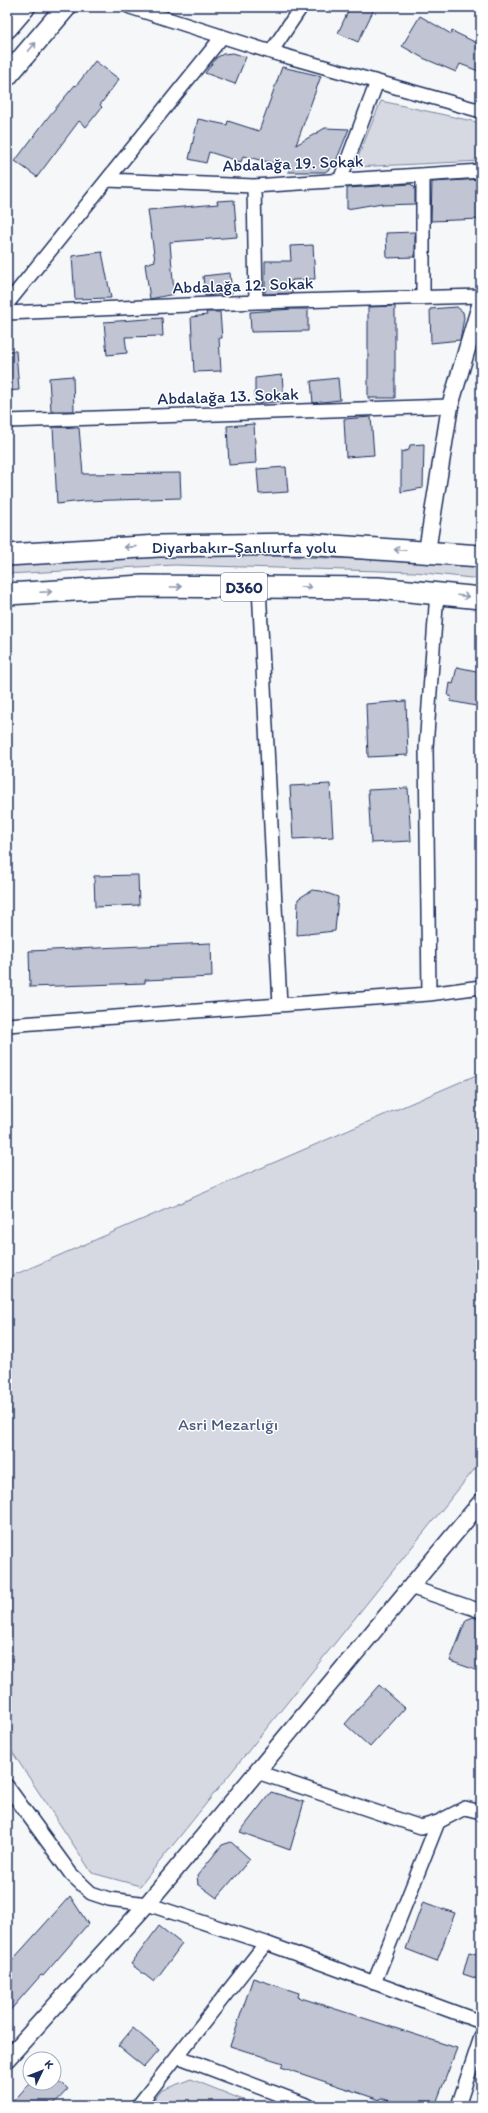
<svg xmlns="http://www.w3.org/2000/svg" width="488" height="2113" viewBox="0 0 488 2113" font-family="Itim,sans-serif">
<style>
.green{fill:#d6d9e2;stroke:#7884a0}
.building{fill:#c0c4d3;stroke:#1b2f5e}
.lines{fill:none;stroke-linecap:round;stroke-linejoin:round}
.minor-casing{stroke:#1b2f5e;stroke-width:16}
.tertiary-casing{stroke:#1b2f5e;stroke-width:19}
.primary-casing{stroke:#1b2f5e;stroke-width:23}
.trunk-casing{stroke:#1b2f5e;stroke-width:24}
.minor{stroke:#fff;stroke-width:13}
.tertiary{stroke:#fff;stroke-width:16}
.primary{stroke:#fff;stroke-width:20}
.trunk{stroke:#fff;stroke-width:21}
.oneway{stroke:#8d97ae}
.labels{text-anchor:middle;stroke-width:3;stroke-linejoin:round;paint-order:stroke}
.shield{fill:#fff;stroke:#5f6d8e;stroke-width:1}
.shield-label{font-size:16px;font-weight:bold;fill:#1b2f5e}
.street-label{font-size:17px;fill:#1b2f5e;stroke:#fff}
.park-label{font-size:17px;fill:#4a5a7f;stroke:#fff}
</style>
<rect width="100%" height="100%" fill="#f6f7f9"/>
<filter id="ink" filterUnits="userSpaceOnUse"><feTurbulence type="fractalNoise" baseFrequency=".025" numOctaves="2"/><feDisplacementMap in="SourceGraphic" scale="8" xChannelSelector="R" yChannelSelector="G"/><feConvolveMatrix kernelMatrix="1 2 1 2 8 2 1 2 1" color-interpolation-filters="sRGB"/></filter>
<g filter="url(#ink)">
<path class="green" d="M381 101 481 123V161L354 167Z
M207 554 390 560 481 567V579L415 572 175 565 7 574V562Z
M481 1073V1461L140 1886 92 1873 7 1744V1278Z
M191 2079 258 2106H149L162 2090Z"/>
<path class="building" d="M350 7H375L358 42 338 33Z
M420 16 451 34 452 31 481 45V72L460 64 456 72 423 58 402 46Z
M233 53 246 57 235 84 205 73 216 58 223 54Z
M95 61 119 79 100 105 102 107 86 127 79 121 37 177 15 161 49 116 75 85 76 86Z
M282 67 321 76 296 145 325 128 349 129 334 166 325 172H288L290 167 243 156 241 162 209 152 206 163 189 159 198 119 227 125 228 121 259 131Z
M481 179V219L431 221 432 182Z
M411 184 415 188V204L382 205V203L347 209V188Z
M234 200 237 237 170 242 174 294 150 299 145 264 155 261 148 210 218 204 217 201Z
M415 232V257L387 258 386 233Z
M313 245 315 279 292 280V293L265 294V261H291L290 246Z
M102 252 111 298 75 299 72 256Z
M230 273 232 293 205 296 203 276Z
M395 306V398H368V307Z
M457 307 463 312 464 318 460 340 431 343 430 309Z
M292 309H308V331L251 332 250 312Z
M206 312H220L222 338H219L221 371 194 372 191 317 207 315Z
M162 318 163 336 125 337 127 353 107 355 104 322Z
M7 351H16L19 390 7 391Z
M282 375 284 401 255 404V378Z
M73 376 74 411H51L49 378Z
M338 378 340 400 313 403 311 381Z
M371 417 374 455 346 457 344 419Z
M254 424 256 463 229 465 227 426Z
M53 427 79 428 83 474 180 473 181 498 83 501 57 504Z
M424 444 423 488 401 492V452L409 450 410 445Z
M286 467 288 492 259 494 257 469Z
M457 667 481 672V707L450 701 451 696H448L450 683 453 684Z
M406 701 408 755 368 757 366 704Z
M330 784 333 837 293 839 290 786Z
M408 788 411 841 371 843 368 790Z
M138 875 139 905 95 907 94 876Z
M312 890 321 891 338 897 335 931 297 935 298 899Z
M211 943 212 977 145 980V983L30 987 29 951Z
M473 1617 481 1620V1672L450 1661 466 1620Z
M379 1685 405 1708 370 1747 345 1724Z
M271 1792 304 1802 290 1850 240 1832Z
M231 1842 250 1859 217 1898 198 1884 197 1876 222 1845Z
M70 1896 88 1924 43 1976 41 1975 7 2014V1966Z
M423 1902 455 1913 437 1961 406 1949Z
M159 1926 182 1944 154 1982 131 1964Z
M469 1952 481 1955V1980L463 1974Z
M253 1978 299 1993 298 1997 457 2048 435 2106H404L381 2098 380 2100 281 2067 283 2063 230 2046Z
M133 2028 159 2050 144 2067 118 2046Z
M30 2083H62L68 2089 52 2106H9Z"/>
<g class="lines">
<defs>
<path id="minor" d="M130 7 271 52 481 111
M271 52 301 7
M423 175V298
M107 180 254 186 481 171
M340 180 377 82
M254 186 256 302
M7 304 222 37
M7 313 256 302 481 296
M7 421 450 406
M259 587 280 1005
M429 994 426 748 437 592
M7 1025 429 994 481 987
M410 1587 481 1611
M257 1772 421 1827 438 1822 465 1808 481 1812
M7 1786 71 1874 91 1893 109 1899 147 1904 266 1943 481 2022
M374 1983 438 1822
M177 2056 309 2106
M138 2106 266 1943
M458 2106 481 2037"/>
<path id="tertiary" d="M427 551 450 406 481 302
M7 2059 147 1904 481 1502"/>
<path id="primary" d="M7 28 25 7
M7 76 66 7"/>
<path id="trunk" d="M7 555 159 546 304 544 481 556
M7 594 143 586 259 587 378 588 481 598"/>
</defs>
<use href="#minor" class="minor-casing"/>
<use href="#tertiary" class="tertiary-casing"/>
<use href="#primary" class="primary-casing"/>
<use href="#trunk" class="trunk-casing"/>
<use href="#minor" class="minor"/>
<use href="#tertiary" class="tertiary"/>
<use href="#primary" class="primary"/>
<use href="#trunk" class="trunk"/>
</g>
<defs><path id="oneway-shaft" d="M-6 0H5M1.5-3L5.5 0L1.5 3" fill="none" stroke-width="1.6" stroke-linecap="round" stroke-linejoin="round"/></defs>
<g class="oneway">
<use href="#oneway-shaft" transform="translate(32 47) rotate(-50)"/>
<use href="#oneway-shaft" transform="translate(130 547) rotate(176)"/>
<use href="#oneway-shaft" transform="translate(400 550) rotate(-177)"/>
<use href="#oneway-shaft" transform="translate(176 587)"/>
<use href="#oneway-shaft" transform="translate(306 587) rotate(1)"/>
<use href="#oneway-shaft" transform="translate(46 592) rotate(-3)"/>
<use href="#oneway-shaft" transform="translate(463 596) rotate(7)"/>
</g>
</g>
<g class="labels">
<rect class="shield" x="221" y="573" width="46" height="28" rx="3"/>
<g class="shield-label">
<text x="244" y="593">D360</text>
</g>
<g class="street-label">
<text transform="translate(293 163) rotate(-2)" y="6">Abdalağa 19. Sokak</text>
<text transform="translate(243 285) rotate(-2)" y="6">Abdalağa 12. Sokak</text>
<text transform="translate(228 396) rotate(-2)" y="6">Abdalağa 13. Sokak</text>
<text x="244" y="553">Diyarbakır-Şanlıurfa yolu</text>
</g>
<g class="park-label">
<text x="228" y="1430">Asri Mezarlığı</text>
</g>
</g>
<rect width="488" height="2113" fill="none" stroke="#fff" stroke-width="24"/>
<rect x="12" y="12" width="464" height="2089" fill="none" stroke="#1b2f5e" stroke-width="1.5" filter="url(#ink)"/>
<g transform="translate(42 2071) rotate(47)"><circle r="19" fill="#ffffff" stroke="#a4acbf"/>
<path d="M0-3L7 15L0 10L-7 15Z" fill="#1b2f5e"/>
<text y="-6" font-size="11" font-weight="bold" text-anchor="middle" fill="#1b2f5e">K</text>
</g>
</svg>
